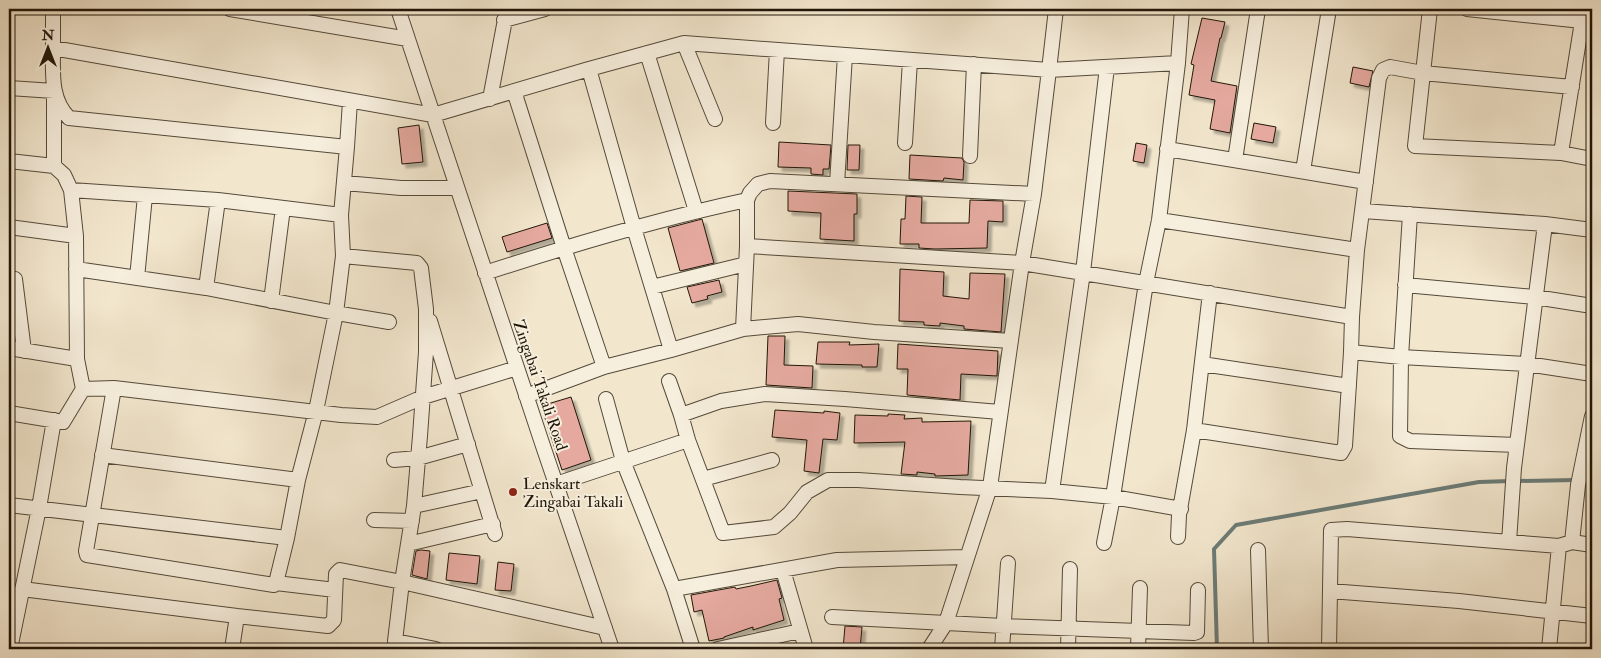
<svg xmlns="http://www.w3.org/2000/svg" width="1601" height="658" viewBox="0 0 1601 658" font-family="'IM FELL Double Pica',serif">
<style>
.lines{fill:none;stroke-linecap:round;stroke-linejoin:round}
.stream{stroke:#6b7b76;stroke-width:4}
.building{fill:#e5a99f;stroke:#201609;filter:url(#shadow)}
.minor-casing{stroke:#544a3a;stroke-width:16}
.minor{stroke:#f7efde;stroke-width:14}
.poi-dot{fill:#8f2418;stroke:#f7efde;stroke-width:2}
.labels{text-anchor:middle;stroke-width:4;stroke-linejoin:round;paint-order:stroke}
.street-label{font-size:16px;fill:#201609;stroke:#f7efde}
.poi-label{font-size:16px;fill:#201609;stroke:#f7efde;text-anchor:start}
</style>
<defs>
<filter id="shadow"><feDropShadow dx="4" dy="4" stdDeviation="1" flood-color="#0004"/></filter>
</defs>
<rect width="100%" height="100%" fill="#f2e6cd"/>
<filter id="stains"><feTurbulence type="fractalNoise" baseFrequency=".004" numOctaves="4"/><feColorMatrix values="0 0 0 0 .2 0 0 0 0 .09 0 0 0 0 .02 0 0 0 .5 -.17"/></filter>
<radialGradient id="worn" r=".72"><stop offset=".6" stop-color="#630" stop-opacity="0"/><stop offset="1" stop-color="#630" stop-opacity=".3"/></radialGradient>
<g class="lines">
<path class="stream" d="M1582 480H1592
M1517 481 1575 480
M1217 649 1214 549 1236 525 1479 482 1510 481"/>
</g>
<path class="building" d="M1202 18 1225 22 1221 38H1220L1211 81 1237 86 1230 133 1210 129 1215 100 1189 95 1194 65 1191 64Z
M1353 67 1373 71 1369 87 1350 83Z
M1254 123 1276 127 1273 143 1251 139Z
M419 125 423 162 402 164 398 128Z
M779 142 831 145 829 169H823V175L811 174V168L778 167Z
M1136 143 1147 145 1144 163 1133 161Z
M848 145H860L859 170H847Z
M910 155 962 158 964 162 963 180 944 178 943 181 909 179Z
M788 191 857 194V214H854V241L820 239 821 213 788 211Z
M906 196 922 197 921 223H969L970 200 1003 201V222L988 221 987 248 935 249 919 248V244H900L901 219H905Z
M702 219 714 263 680 271 668 228Z
M547 223 552 238 507 252 502 237Z
M900 269 944 272 943 296 969 299 970 273 1005 274 1001 332 964 329V326L940 323V326L924 325V322L899 321Z
M719 280 722 292 707 296 708 299 692 303 687 287Z
M768 336H785L784 365 813 366 812 388 766 385Z
M818 342H850L849 345 879 344 877 367H862V365L816 364Z
M898 344 998 351 997 376 961 374 960 400 907 395 908 369H897Z
M571 397 591 460 562 470 541 406Z
M775 410 824 413V411L840 413 837 440 823 439 819 473 804 471 807 440 772 437Z
M888 414 905 415 904 419 922 418V422L971 421 968 475 935 476V474L917 472V475L901 474 905 442 854 443 855 415 888 416Z
M421 550 430 551 427 579 412 575 416 551Z
M449 553 480 556 477 584 446 580Z
M498 562 514 564 511 591 495 590Z
M777 580 782 598 779 599 784 620 753 630V627L724 637V638L709 641 702 610 694 612 691 595 735 587 736 589 751 586Z
M845 626 862 627 860 649H843Z"/>
<g class="lines">
<defs>
<path id="minor" d="M53 9V48L433 115 589 69
M230 9 408 39
M398 9 543 446 612 649
M1430 9 1415 146 1561 153 1592 159
M1467 9 1582 21
M504 20 545 9
M684 43 1049 70 1056 9
M53 48C53 73 50 99 69 118L347 147 341 215 343 256 336 313 316 411 298 480 287 538 276 583 274 585 87 555 86 551 114 388
M647 53 696 211
M9 88 54 91V166
M514 91 564 248 604 367
M490 99 507 9
M773 123 777 50
M905 143 910 60
M347 147 350 101
M1167 149 1366 182
M1561 153 1584 9
M970 156 974 64
M1235 160 1258 9
M9 161 54 166 64 175 71 190
M1303 171 1329 9
M345 183 401 188H457
M837 184 845 55
M1034 194 1049 70 1178 63
M1363 211 1545 224 1592 230
M1410 214 1401 357 1400 436 1410 441 1517 445
M1159 220 1357 250
M9 227 76 236
M747 246 1022 263 1352 317 1351 352 1401 357 1527 364 1592 374
M343 256 417 263 421 268 426 309V352L420 436 414 506 402 582 395 641 436 649
M76 269 206 288 336 313 389 322
M485 273C571 245 658 219 747 200
M137 278 145 196
M15 279 24 351
M1405 285 1535 297 1592 306
M652 287 746 264
M206 288 218 200
M271 301 283 208
M1352 317 1357 250 1379 78 1383 70 1390 67 1423 73 1572 87
M430 321 495 534
M743 329 798 324 874 332 1011 341
M9 348 77 359 76 236 71 190 218 200 341 215
M671 350 634 228 589 69 684 43 715 119
M77 359 83 389
M1202 364 1349 386
M669 381 681 415
M526 396 604 367 671 350 743 329 747 246V200L750 193 758 184 770 181 1034 194 1022 263 990 487 946 623 929 649
M606 399 623 461 674 589 693 649
M9 413 63 422 83 389 114 388 341 415 377 417 423 397 517 368
M1194 430 1341 453 1345 446 1351 352
M688 440 723 533 774 527 790 513 807 492 828 480H858L960 487 1052 491 1113 497 1181 509
M102 455 298 480
M394 460 418 458 468 444
M703 479 772 460
M556 484 688 440 681 415 721 401 765 394 845 399 1000 412
M1052 491 1083 272 1107 67
M9 505 287 538
M414 506 482 491
M374 520 412 521
M1178 537 1179 515 1194 430 1210 293
M1509 542 1514 468 1545 224
M1572 542 1578 485 1592 416
M1104 543 1113 497 1146 283 1159 220 1178 63 1182 9
M408 544 493 524
M1258 550 1261 649
M783 570 806 649
M276 583 335 590
M22 589 237 616 232 649
M674 589 837 560 967 557
M1330 591 1459 601 1592 616
M237 616 328 626 334 620 336 574 340 570 402 582 605 628
M832 617 1003 626 1194 633 1197 632 1198 590
M10 649 39 508 54 420
M718 649 800 631
M1002 649 1008 563
M1068 649 1070 569
M1138 649 1140 588
M1329 649 1331 530 1347 529 1559 546 1572 542 1592 545
M1549 649 1559 546"/>
</defs>
<use href="#minor" class="minor-casing"/>
<use href="#minor" class="minor"/>
</g>
<circle class="poi-dot" cx="513" cy="492" r="5"/>
<g class="labels">
<g class="street-label">
<text transform="translate(541 385) rotate(71)" y="6">Zingabai Takali Road</text>
</g>
<g class="poi-label">
<text x="523" y="489">Lenskart<tspan x="523" dy="18">Zingabai Takali</tspan></text>
</g>
</g>
<rect width="1601" height="658" fill="none" stroke="#f2e6cd" stroke-width="30"/>
<rect x="10" y="10" width="1581" height="638" fill="none" stroke="#201609" stroke-width="2.5"/>
<rect x="15" y="15" width="1571" height="628" fill="none" stroke="#201609"/>
<g transform="translate(48 48)" stroke="#f7efde" stroke-width="4" paint-order="stroke">
<path d="M0-4L9 19L0 12L-9 19Z" fill="#201609"/>
<text y="-8" font-size="14" font-weight="bold" text-anchor="middle" fill="#201609">N</text>
</g>
<rect width="100%" height="100%" filter="url(#stains)"/>
<rect width="100%" height="100%" fill="url(#worn)"/>
</svg>
